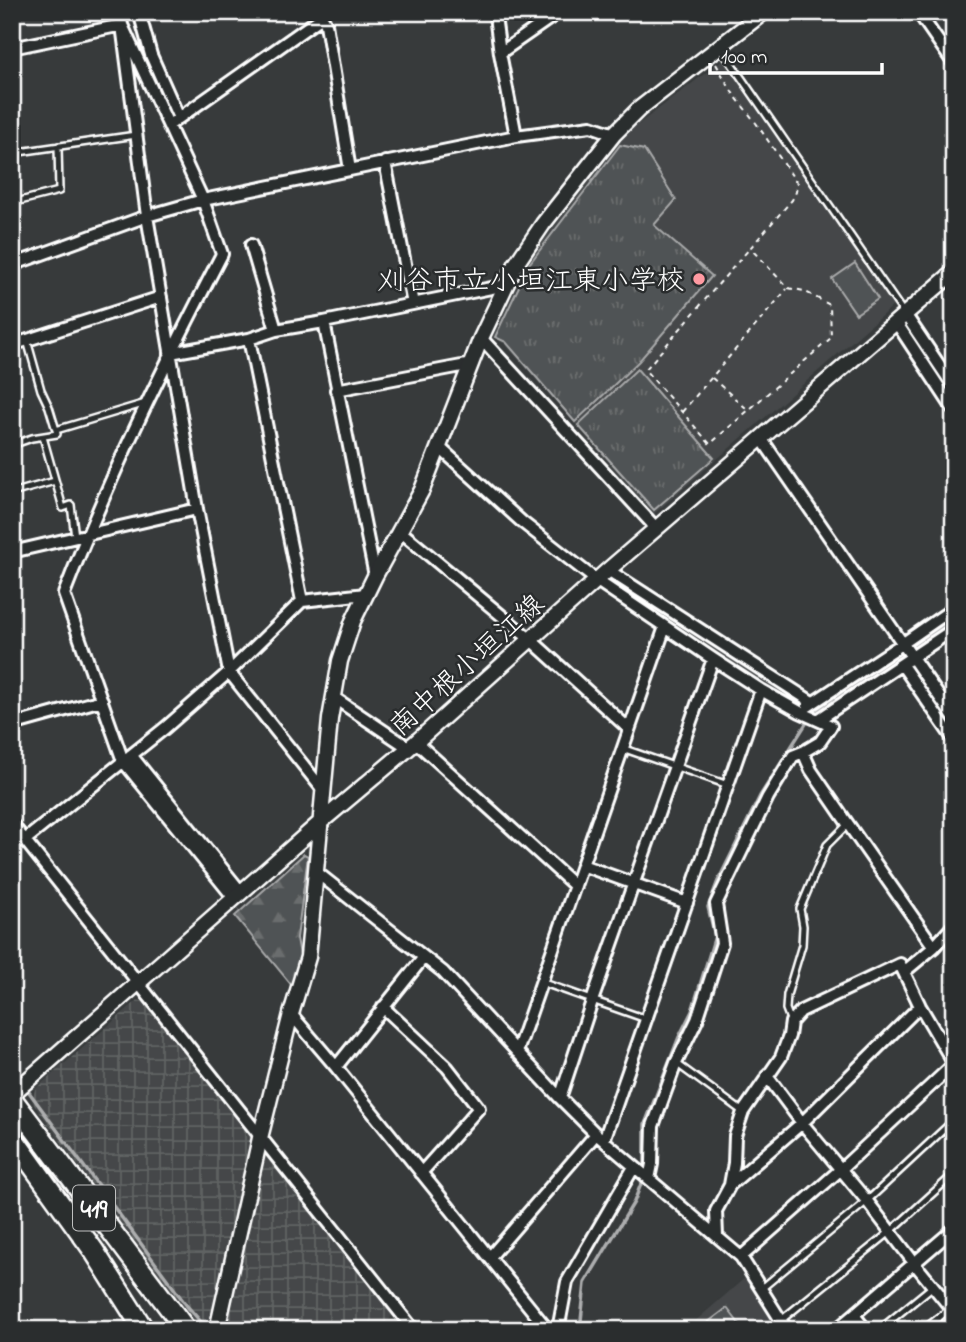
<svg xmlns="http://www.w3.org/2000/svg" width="966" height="1342" viewBox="0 0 966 1342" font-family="'Indie Flower','Klee One',sans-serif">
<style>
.built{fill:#444748}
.industrial{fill:url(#industrial-grid)}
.grass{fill:url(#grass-tufts);stroke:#a8a9aa;stroke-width:2}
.forest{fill:url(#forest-firs);stroke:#a8a9aa;stroke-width:2}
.pitch{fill:#505354;stroke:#a8a9aa;stroke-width:2}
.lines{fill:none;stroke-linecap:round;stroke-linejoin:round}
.stream{stroke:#adaeaf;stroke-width:3.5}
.lane-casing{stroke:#fff;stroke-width:10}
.street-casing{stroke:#fff;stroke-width:16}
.secondary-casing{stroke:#fff;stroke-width:19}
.highway-casing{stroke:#fff;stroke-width:24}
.path{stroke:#fff;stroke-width:2;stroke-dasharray:5 5;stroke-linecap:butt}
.lane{stroke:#2a2d2e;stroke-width:5}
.street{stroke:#2a2d2e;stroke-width:10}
.secondary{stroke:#2a2d2e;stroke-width:14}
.highway{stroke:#2a2d2e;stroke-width:19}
.poi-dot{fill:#ff9aa2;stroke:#2a2d2e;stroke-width:2.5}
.labels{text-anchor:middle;stroke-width:5;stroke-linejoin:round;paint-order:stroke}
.shield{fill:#2a2d2e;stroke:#bfc0c0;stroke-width:2}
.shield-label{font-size:26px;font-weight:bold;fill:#fff}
.poi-label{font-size:28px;fill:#fff;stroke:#2a2d2e;text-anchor:end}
.street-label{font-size:28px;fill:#fff;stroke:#2a2d2e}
</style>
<defs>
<pattern id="industrial-grid" width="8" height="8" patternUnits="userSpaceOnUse" patternTransform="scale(1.75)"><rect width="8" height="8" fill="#444748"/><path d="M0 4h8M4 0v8" fill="none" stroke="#606363"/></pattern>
<pattern id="grass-tufts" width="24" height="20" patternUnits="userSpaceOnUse" patternTransform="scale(1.75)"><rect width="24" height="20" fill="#505354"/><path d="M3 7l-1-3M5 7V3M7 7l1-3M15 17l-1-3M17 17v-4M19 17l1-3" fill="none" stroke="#6a6d6e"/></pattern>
<pattern id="forest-firs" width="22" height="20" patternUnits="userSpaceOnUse" patternTransform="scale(1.75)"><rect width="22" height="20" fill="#505354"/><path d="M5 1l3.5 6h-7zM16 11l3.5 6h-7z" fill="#6a6d6e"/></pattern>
</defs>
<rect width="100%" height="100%" fill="#373a3b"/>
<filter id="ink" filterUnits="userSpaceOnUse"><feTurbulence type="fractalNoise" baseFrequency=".0143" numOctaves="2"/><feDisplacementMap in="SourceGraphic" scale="14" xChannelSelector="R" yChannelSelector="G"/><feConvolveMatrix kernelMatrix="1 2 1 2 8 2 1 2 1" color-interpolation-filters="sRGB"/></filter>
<g filter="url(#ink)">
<path class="built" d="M724 59 894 305 654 514 505 344 493 337 534 253 628 132Z
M746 1277 780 1330H685Z"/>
<path class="industrial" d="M138 1000 144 1002 393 1316 376 1330H202L156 1272 32 1102 35 1089Z"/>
<path class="grass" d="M620 145 644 150 676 200 654 225 712 276 639 361 575 422 506 342 495 337 530 263Z
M637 369 714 458 654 510 578 425Z"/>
<path class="forest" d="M304 854 308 856 297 938 300 955 293 987 235 916Z"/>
<path class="pitch" d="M855 263 878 299 856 314 832 279Z
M727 1308 744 1330H712L707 1323Z"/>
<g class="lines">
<path class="stream" d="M12 1069 21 1082
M26 1088 187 1306 208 1330
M645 1170V1124L679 1037 692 1011 715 936 708 907 718 881 760 796 814 711 954 619
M580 1330 585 1283 634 1202 641 1184"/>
<defs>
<path id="lane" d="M720 47 903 312
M12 153 136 135
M12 203 59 191 58 146
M27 340 41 390 49 407 56 430
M43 437 63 508 71 505 75 537
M12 445 32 438 57 434 56 430 146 403
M12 493 55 481
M622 748 728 785
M541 982 646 1019
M791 1022 786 1009 787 995 802 945 803 926 800 909 827 845 848 824
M676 1063 743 1112
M761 1289 867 1201 954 1120
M780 1321 890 1232 954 1174
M879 1330 933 1286
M923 1330 951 1308"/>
<path id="street" d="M120 12 122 25 203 200 222 254C164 365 109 477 64 594L123 761 234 898
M139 12 151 55 179 118
M319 12 326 24 350 170
M493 12 495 16 500 53
M918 12 954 64
M12 48 122 25 147 216 197 509 229 672 323 790
M169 125 322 17
M516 136 500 53 559 12
M385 162 413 304
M251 245 276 330
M12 265 147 216 203 200 516 136 591 126 614 134
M905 314 954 387
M896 322 954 410
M481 338 656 528
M249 339 302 601
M12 345 161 297
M170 353 249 339 276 330 324 322
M336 390 472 364
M761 438 954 718
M439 447 522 522 596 580 713 659 761 690 800 712 831 726 820 742 803 752 793 756 768 797 716 904 722 943 697 1020 676 1063 653 1126 652 1164 649 1179
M400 531 531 640 629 729
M12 552 197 509
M608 570 812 702
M375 576 324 322 506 285
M902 665 954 740
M333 697 409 748
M808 706 902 644 954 608
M818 720 954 629
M12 725 102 700
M416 742 575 886
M803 752 811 770 848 824 934 947
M131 755 241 892
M12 824 414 1330
M25 840 165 728 229 672 302 601 366 594
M582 865 687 903
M315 871 443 972 560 1098 596 1134 741 1257 787 1330
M904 972 934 947 954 925
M383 1007 447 1067 479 1108 421 1173
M291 1014 336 1067 548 1330
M517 1052 665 627
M336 1067 424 957
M767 1076 802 1123 867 1201 915 1264 954 1312
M560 1098 592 1001 713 659
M604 1140 761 690
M730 1185 802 1123 920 1006
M717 1236 716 1211 730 1185 734 1163 735 1136 743 1112 781 1057 789 1036 791 1022 801 1011 900 964 920 1006 954 1064
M490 1257 596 1134
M741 1257 840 1170 954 1064
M854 1315 866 1330
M558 1330 567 1282 634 1167
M836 1330 954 1229"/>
<path id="secondary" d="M12 1094 322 821 416 742 608 570 954 272
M217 1330 260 1138 291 1014 308 957 330 719 340 661 353 621 375 576 422 490 481 338 516 264 543 224 614 134 639 109 764 12"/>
<path id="highway" d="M12 1099 186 1330
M12 1137 94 1251 144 1330"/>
</defs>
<use href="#lane" class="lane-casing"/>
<use href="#street" class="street-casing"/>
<use href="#secondary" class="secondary-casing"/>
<use href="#highway" class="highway-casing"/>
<path class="path" d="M716 64 732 92 756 123 797 183 796 192 792 200 716 287 645 370 710 444 831 338 830 305 804 291 788 288 750 248
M712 378 747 409
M682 412 787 289"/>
<use href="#lane" class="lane"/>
<use href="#street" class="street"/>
<use href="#secondary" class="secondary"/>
<use href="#highway" class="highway"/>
</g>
</g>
<circle class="poi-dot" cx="699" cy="279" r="7"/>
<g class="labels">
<rect class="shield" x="73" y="1185.5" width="42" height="45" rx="5"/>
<g class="shield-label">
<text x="94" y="1217">419</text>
</g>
<g class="poi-label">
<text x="685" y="289">刈谷市立小垣江東小学校</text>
</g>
<g class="street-label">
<text transform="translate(466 664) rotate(-42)" y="10">南中根小垣江線</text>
</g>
</g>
<rect width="966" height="1342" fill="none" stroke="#2a2d2e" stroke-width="42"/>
<rect x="21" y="21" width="924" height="1300" fill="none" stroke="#fff" stroke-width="2.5" filter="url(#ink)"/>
<path d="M710 63v10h172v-10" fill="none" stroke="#ffffff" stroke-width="3.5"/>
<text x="721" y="63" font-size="21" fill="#ffffff" stroke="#2a2d2e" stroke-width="5" paint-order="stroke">100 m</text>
</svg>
